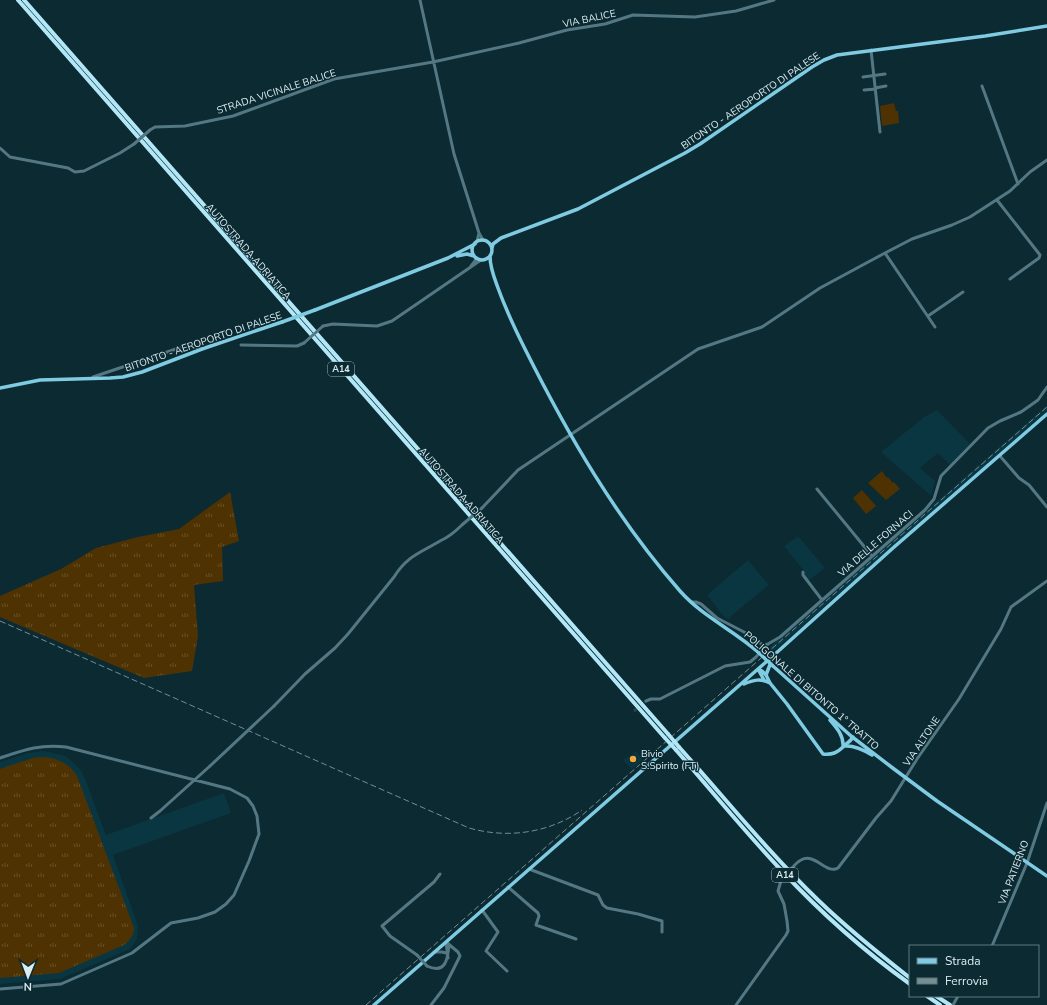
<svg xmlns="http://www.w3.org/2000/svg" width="1047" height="1005" viewBox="0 0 1047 1005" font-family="'Nunito Sans',sans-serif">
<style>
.built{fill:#0a3641}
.grass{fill:url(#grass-tufts)}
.pitch{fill:#4f3202}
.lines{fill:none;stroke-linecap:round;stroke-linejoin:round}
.minor-tunnel{stroke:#2a474f;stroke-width:3;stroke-dasharray:3 1.5;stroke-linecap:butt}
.minor{stroke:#547883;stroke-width:3}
.major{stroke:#7fcbe2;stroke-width:3.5}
.highway{stroke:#b2e7f7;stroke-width:4}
.rail{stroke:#758d93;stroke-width:1;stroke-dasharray:6 3;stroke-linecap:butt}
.minor-bridge{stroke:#547883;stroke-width:3}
.major-bridge{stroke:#7fcbe2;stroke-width:3.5}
.highway-bridge{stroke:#b2e7f7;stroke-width:4}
.poi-dot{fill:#efa73e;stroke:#0b2a32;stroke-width:1.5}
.labels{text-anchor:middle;stroke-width:3;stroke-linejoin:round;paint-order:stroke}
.shield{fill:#0b2a32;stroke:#9db2b8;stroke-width:1}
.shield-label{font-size:9px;font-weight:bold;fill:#dbecf1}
.street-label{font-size:10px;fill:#dbecf1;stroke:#0b2a32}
.poi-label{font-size:10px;fill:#dbecf1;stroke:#0b2a32;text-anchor:start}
</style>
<defs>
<pattern id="grass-tufts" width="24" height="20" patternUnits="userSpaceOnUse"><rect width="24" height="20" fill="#4f3202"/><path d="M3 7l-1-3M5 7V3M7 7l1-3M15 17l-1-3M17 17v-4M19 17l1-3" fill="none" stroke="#685027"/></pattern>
</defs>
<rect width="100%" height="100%" fill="#0b2a32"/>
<path class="built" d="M1047 405V411L767 657 763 653Z
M937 410 970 444 950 465 938 453 920 468 935 481 931 496 881 452 924 417Z
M798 536 825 568 808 581 804 576 805 572 784 546Z
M748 560 769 585 730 617V619L725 618 707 595Z
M43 751 50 752 65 756 75 764 81 770 86 781 106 835 224 793 231 813 113 855 138 926 137 939 130 949 60 979 0 984V762L28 753Z
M636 751 643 760 632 769 623 760Z"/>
<path class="grass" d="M230 492 239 541 222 547 223 581 194 585 198 636 192 671 144 678 0 617V596L61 569 96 548 138 537 179 529Z
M42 757C57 758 69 763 77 776L134 928C134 935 130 940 124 945L59 973 0 978V769L33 758Z"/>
<path class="pitch" d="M894 103 896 111H898L899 123 882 126 880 106Z
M882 471 887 478 888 477 893 483 894 482 900 489 886 500 868 483Z
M862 490 876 506 866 514 853 498Z"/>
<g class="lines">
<path class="minor-tunnel" d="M634 711 646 701"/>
<path class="minor" d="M420 0 454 154 479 233 483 240
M871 50 880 132
M863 77 885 74
M982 86 1018 184
M875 88 886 86
M864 90 876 89
M150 130 155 127 185 126 233 116 334 79 433 62 519 43 567 30 605 24 633 15 695 17 736 11 774 0
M0 148 10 157 68 168 75 172 84 171 120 153 134 144
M997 200 1040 255 1039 258 1010 279
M477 241 479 233
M885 253 935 327
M471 266 475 261 476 258
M928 316 963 292
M323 326 333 324 377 326 392 321 481 260
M241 345 297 346 304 343
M93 377 176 349 190 346 202 349
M1000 456 1019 478 1029 485 1047 507
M817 489 872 556
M482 508 518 470 698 349 762 327 820 288 885 253 912 239 952 225 970 217 1010 191 1030 172 1047 160
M803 572V575L822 600
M691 602H696L701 604 717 618 744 632 763 645 768 644 780 637 925 510 934 499 941 476 988 428 1000 421 1021 412 1031 405 1038 400 1047 387
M646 701 651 699H660L725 666 750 662 756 657 768 644
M274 706 305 674 335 648 348 634 394 577C407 556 420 553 440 541 449 537 456 531 463 524
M0 758C24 750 40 744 66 747L230 789 247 798 253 806 257 816 259 834 249 861 234 895 226 904 215 912 198 918 171 923 132 953 61 984 0 989
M151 818 160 811 210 766
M529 869 598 895 603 905 607 908 638 914 662 921V932
M791 869C794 866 797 862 801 860 815 852 826 875 838 868L876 818 891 801 917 759 959 699 1001 629 1011 607 1047 581
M508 887 538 913 539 916 536 925 576 939
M482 910 498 932 486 951 507 971
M446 942 448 958
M992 946 1027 863 1047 803
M434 952H442L446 953
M417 955 390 936 382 926 434 882 440 874
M427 966C446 975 448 958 449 944
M431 1005 444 988 460 956 458 952 446 942
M736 1005 786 935 788 931 787 921 784 904 778 891 782 877
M953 1005 958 996"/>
<path class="major" d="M472 250a10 10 0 1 1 20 0a10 10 0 1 1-20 0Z
M492 248 493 244 501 238 578 209 685 153 700 144 812 67 824 60 837 55 985 36 1047 26
M457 256 467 254 474 256
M490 256C490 268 494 277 498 288 506 310 515 329 525 349 568 435 616 518 680 591 702 616 733 630 758 652
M315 310 448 258 475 244
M0 388 40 380 110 378 123 377 142 372 202 349 282 322
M773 666 851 736 894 769 937 801 1047 876
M758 669 762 671 766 675 770 683 787 704 823 754C832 755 837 753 844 746 847 743 850 742 853 737
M758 669 764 680
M766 675 771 662
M744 684C753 680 761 678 770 683
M830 720C837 728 844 736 843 747
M844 746C854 745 864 750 872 755
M374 1005 774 655 893 548 1047 414"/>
<path class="highway" d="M18 0 665 738
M24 0 668 734
M679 747C725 798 768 852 818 900 847 928 878 953 910 978
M676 750C711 790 745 832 782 871 821 913 864 951 910 984
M927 996 940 1005
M936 996 950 1005"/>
<path class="rail" d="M0 621 469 828C508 839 549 833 582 810
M366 1005 1047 407"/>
<path class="minor-bridge" d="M134 144 150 130
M304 343 323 326
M463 524 482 508
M210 766 274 706
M417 955 427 966"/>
<path class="major-bridge" d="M282 322 315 310
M758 652 773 666"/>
<path class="highway-bridge" d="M668 734 679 747
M665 738 676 750"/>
</g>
<circle class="poi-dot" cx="633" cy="759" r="4"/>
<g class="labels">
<g class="shield">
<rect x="328" y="362" width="26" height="14" rx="3"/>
<rect x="772" y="868" width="26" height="14" rx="3"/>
</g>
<g class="shield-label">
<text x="341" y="372">A14</text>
<text x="785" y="878">A14</text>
</g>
<g class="street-label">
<text transform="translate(589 18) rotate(-12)" y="4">VIA BALICE</text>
<text transform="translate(276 91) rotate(-18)" y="4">STRADA VICINALE BALICE</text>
<text transform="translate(750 100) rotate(-34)" y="4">BITONTO - AEROPORTO DI PALESE</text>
<text transform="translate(249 251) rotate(49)" y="4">AUTOSTRADA ADRIATICA</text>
<text transform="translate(203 341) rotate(-19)" y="4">BITONTO - AEROPORTO DI PALESE</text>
<text transform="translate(462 495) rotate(49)" y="4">AUTOSTRADA ADRIATICA</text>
<text transform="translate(875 543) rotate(-41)" y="4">VIA DELLE FORNACI</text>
<text transform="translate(812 690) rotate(41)" y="4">POLIGONALE DI BITONTO 1° TRATTO</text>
<text transform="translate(921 741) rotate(-56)" y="4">VIA ALTONE</text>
<text transform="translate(1013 872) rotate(-69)" y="4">VIA PATIERNO</text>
</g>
<g class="poi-label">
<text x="641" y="757">Bivio<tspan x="641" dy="12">S.Spirito (FT)</tspan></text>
</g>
</g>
<rect x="909" y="945" width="130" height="52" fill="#0b2a32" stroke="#5e787e"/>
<rect x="917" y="958" width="20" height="6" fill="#7fcbe2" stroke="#5e787e"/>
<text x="945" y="965" font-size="12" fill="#dbecf1">Strada</text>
<rect x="917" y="978" width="20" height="6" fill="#758d93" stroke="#5e787e"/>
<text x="945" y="985" font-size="12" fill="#dbecf1">Ferrovia</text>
<g transform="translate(28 977) rotate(181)" stroke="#0b2a32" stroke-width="3" paint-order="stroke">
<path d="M0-3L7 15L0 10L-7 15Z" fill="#dbecf1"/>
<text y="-6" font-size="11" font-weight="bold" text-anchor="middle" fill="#dbecf1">N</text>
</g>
</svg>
